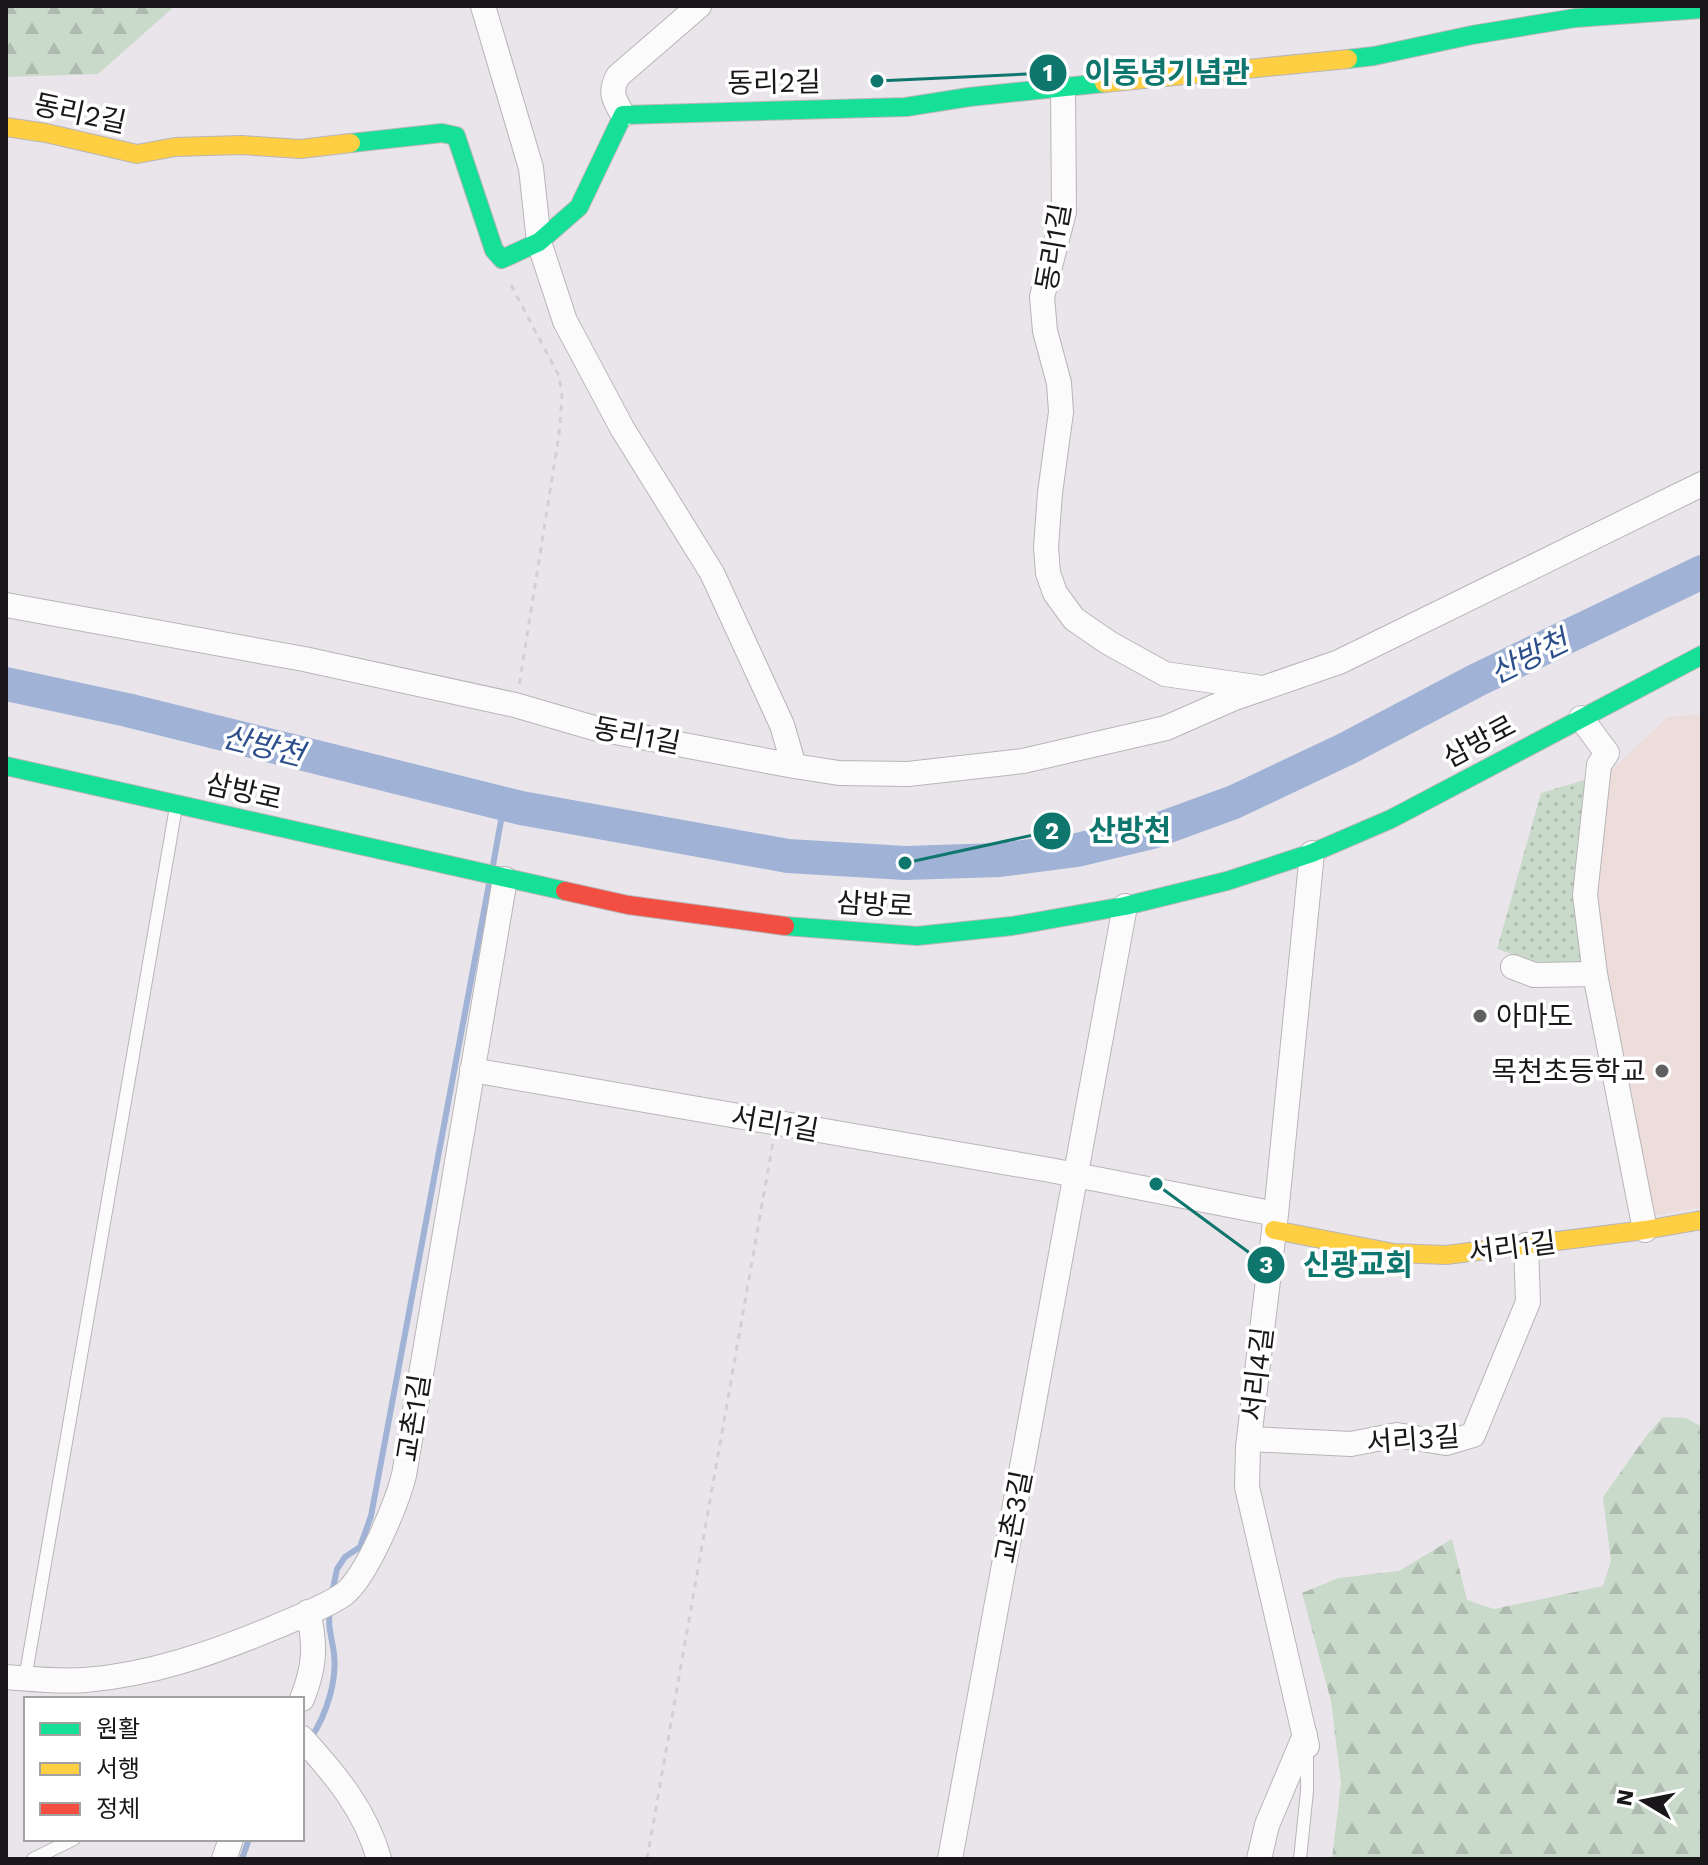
<svg xmlns="http://www.w3.org/2000/svg" width="1708" height="1865" viewBox="0 0 1708 1865" font-family="'Work Sans','Noto Sans KR',sans-serif">
<style>
.education{fill:#edddda}
.grass{fill:url(#grass-dots)}
.forest{fill:url(#forest-firs)}
.lines{fill:none;stroke-linecap:round;stroke-linejoin:round}
.stream{stroke:#a0b3d6;stroke-width:6}
.river{stroke:#a0b3d6;stroke-width:34}
.lane-casing{stroke:#b8b5b8;stroke-width:14}
.street-casing{stroke:#b8b5b8;stroke-width:26}
.fast-casing{stroke:#b8b5b8;stroke-width:20}
.slow-casing{stroke:#b8b5b8;stroke-width:20}
.jam-casing{stroke:#b8b5b8;stroke-width:20}
.path{stroke:#d1d1d1;stroke-width:3;stroke-dasharray:6 6;stroke-linecap:butt}
.lane{stroke:#fcfbfc;stroke-width:12}
.street{stroke:#fcfbfc;stroke-width:24}
.fast{stroke:#16e098;stroke-width:18}
.slow{stroke:#ffcf43;stroke-width:18}
.jam{stroke:#f24e42;stroke-width:18}
.poi-dot{fill:#625f62;stroke:#fff;stroke-width:3}
.labels{text-anchor:middle;stroke-width:7;stroke-linejoin:round;paint-order:stroke}
.street-label{font-size:28px;fill:#191719;stroke:#fff}
.poi-label{font-size:28px;fill:#191719;stroke:#fff;text-anchor:start}
.water-label{font-size:30px;font-style:italic;fill:#2c4f8b;stroke:#fff}
.leader{fill:none;stroke:#0f766e;stroke-width:3}
.callout-dot{fill:#0f766e;stroke:#fff;stroke-width:3}
.mark-label{font-size:24px;text-anchor:middle;font-weight:bold;fill:#fff}
.callout-label{font-size:30px;text-anchor:middle;font-weight:bold;fill:#0f766e;stroke:#fff;stroke-width:7;stroke-linejoin:round;paint-order:stroke}
</style>
<defs>
<pattern id="grass-dots" width="8" height="8" patternUnits="userSpaceOnUse" patternTransform="scale(2)"><rect width="8" height="8" fill="#cadaca"/><path d="M2 2h.1M6 6h.1" fill="none" stroke="#adbaad" stroke-width="1.8" stroke-linecap="round"/></pattern>
<pattern id="forest-firs" width="22" height="20" patternUnits="userSpaceOnUse" patternTransform="scale(2)"><rect width="22" height="20" fill="#cadaca"/><path d="M5 1l3.5 6h-7zM16 11l3.5 6h-7z" fill="#adbaad"/></pattern>
</defs>
<rect width="100%" height="100%" fill="#eae5ea"/>
<path class="education" d="M1702 714V1207L1653 1216 1652 1200 1594 942 1602 779 1668 717Z"/>
<path class="grass" d="M1585 780 1575 896 1584 965 1533 961 1497 949 1541 793Z"/>
<path class="forest" d="M6 6H175L98 74 6 77Z
M1663 1417 1686 1418 1702 1427V1859H1332L1341 1783 1331 1701 1302 1593 1338 1578 1399 1571 1452 1539 1467 1600 1494 1609 1603 1586 1611 1561 1603 1497 1647 1435Z"/>
<g class="lines">
<path class="stream" d="M493 865 504 804
M332 1593 337 1569 345 1557 360 1547 371 1516 489 884
M310 1739C327 1715 339 1676 333 1647 330 1631 328 1625 330 1608
M242 1859 249 1839"/>
<path class="river" d="M6 684 127 710 521 808 788 856 905 863 1000 860 1077 850 1152 832 1234 802 1346 749 1477 680 1702 572"/>
<defs>
<path id="lane" d="M25 1679 176 807
M33 1859 74 1839
M1300 1859 1307 1791V1746"/>
<path id="street" d="M483 6 531 168 539 242 565 321 622 428 712 573 782 725 794 766
M1063 88 1064 212 1042 297 1045 331 1059 383 1061 412 1050 493 1046 547 1048 573 1055 593 1074 619 1109 643 1165 674 1256 687
M623 115C614 100 609 92 618 76L699 6
M6 605 304 659 515 705 594 728 794 766 839 773 908 774 1023 761 1166 728 1232 699 1339 662 1702 484
M1581 718 1607 753 1599 765 1585 895 1595 974 1645 1230
M1513 967 1534 975 1595 974
M472 1070 1050 1170 1276 1214
M1249 1439 1351 1444 1397 1435 1446 1443 1473 1435 1528 1302 1526 1245
M6 1677C32 1679 59 1682 85 1680 150 1675 213 1653 273 1628 294 1619 326 1607 344 1594 367 1576 397 1503 404 1475L505 879
M302 1699C315 1667 316 1645 308 1612
M302 1738C335 1774 366 1811 379 1859
M1307 1746 1247 1487 1248 1447 1276 1214 1312 853
M224 1859 231 1839
M950 1859 1125 906
M1259 1859 1267 1825 1305 1735"/>
<path id="fast" d="M1348 59 1374 56 1472 35 1575 18 1702 9
M351 143 442 133 456 136 494 250 502 259 539 242 579 207 623 115 906 107 969 97 1104 83
M6 766 565 891
M785 926 917 936 1012 926 1125 906 1227 881 1312 853 1391 819 1702 655"/>
<path id="slow" d="M1104 83 1348 59
M6 127 46 133 137 154 175 147 241 145 300 149 351 143
M1274 1230 1394 1253 1446 1255 1645 1230 1702 1220"/>
<path id="jam" d="M565 891 628 905 785 926"/>
</defs>
<use href="#lane" class="lane-casing"/>
<use href="#street" class="street-casing"/>
<use href="#fast" class="fast-casing"/>
<use href="#slow" class="slow-casing"/>
<use href="#jam" class="jam-casing"/>
<path class="path" d="M511 285 559 376 562 396 559 435 519 686
M647 1859 773 1142"/>
<use href="#lane" class="lane"/>
<use href="#street" class="street"/>
<use href="#fast" class="fast"/>
<use href="#slow" class="slow"/>
<use href="#jam" class="jam"/>
</g>
<g class="poi-dot">
<circle cx="1480" cy="1016" r="8"/>
<circle cx="1662" cy="1071" r="8"/>
</g>
<g class="labels">
<g class="street-label">
<text transform="translate(774 82) rotate(-1)" y="10">동리2길</text>
<text transform="translate(80 113) rotate(12)" y="10">동리2길</text>
<text transform="translate(1053 247) rotate(-80)" y="10">동리1길</text>
<text transform="translate(637 735) rotate(11)" y="10">동리1길</text>
<text transform="translate(1479 741) rotate(-28)" y="10">삼방로</text>
<text transform="translate(244 791) rotate(13)" y="10">삼방로</text>
<text transform="translate(875 904) rotate(3)" y="10">삼방로</text>
<text transform="translate(775 1123) rotate(10)" y="10">서리1길</text>
<text transform="translate(1512 1247) rotate(-7)" y="10">서리1길</text>
<text transform="translate(1257 1374) rotate(-83)" y="10">서리4길</text>
<text transform="translate(413 1418) rotate(-81)" y="10">교촌1길</text>
<text transform="translate(1413 1439) rotate(-4)" y="10">서리3길</text>
<text transform="translate(1013 1517) rotate(-79)" y="10">교촌3길</text>
</g>
<g class="poi-label">
<text x="1496" y="1026">아마도</text>
<text x="1646" y="1081" text-anchor="end">목천초등학교</text>
</g>
<g class="water-label">
<text transform="translate(1529 657) rotate(-26)" y="10">산방천</text>
<text transform="translate(263 746) rotate(14)" y="10">산방천</text>
</g>
</g>
<path class="leader" d="M877 81L1048 73M905 863L1052 831M1156 1184L1266 1265"/>
<g class="callout-dot">
<circle cx="877" cy="81" r="8"/>
<circle cx="905" cy="863" r="8"/>
<circle cx="1156" cy="1184" r="8"/>
<circle cx="1048" cy="73" r="20"/>
<circle cx="1052" cy="831" r="20"/>
<circle cx="1266" cy="1265" r="20"/>
</g>
<g class="mark-label">
<text x="1048" y="81">1</text>
<text x="1052" y="839">2</text>
<text x="1266" y="1273">3</text>
</g>
<g class="callout-label">
<text x="1167" y="83">이동녕기념관</text>
<text x="1130" y="841">산방천</text>
<text x="1358" y="1275">신광교회</text>
</g>
<rect width="1708" height="1865" fill="none" stroke="#191719" stroke-width="16"/>
<rect x="24" y="1697" width="280" height="144" fill="#ffffff" stroke="#a3a2a3" stroke-width="2"/>
<rect x="40" y="1723" width="40" height="12" fill="#16e098" stroke="#a3a2a3" stroke-width="2"/>
<text x="96" y="1737" font-size="24" fill="#191719">원활</text>
<rect x="40" y="1763" width="40" height="12" fill="#ffcf43" stroke="#a3a2a3" stroke-width="2"/>
<text x="96" y="1777" font-size="24" fill="#191719">서행</text>
<rect x="40" y="1803" width="40" height="12" fill="#f24e42" stroke="#a3a2a3" stroke-width="2"/>
<text x="96" y="1817" font-size="24" fill="#191719">정체</text>
<g transform="translate(1644 1801) rotate(280)" stroke="#ffffff" stroke-width="6" paint-order="stroke">
<path d="M0-6L14 30L0 20L-14 30Z" fill="#191719"/>
<text y="-12" font-size="22" font-weight="bold" text-anchor="middle" fill="#191719">N</text>
</g>
</svg>
